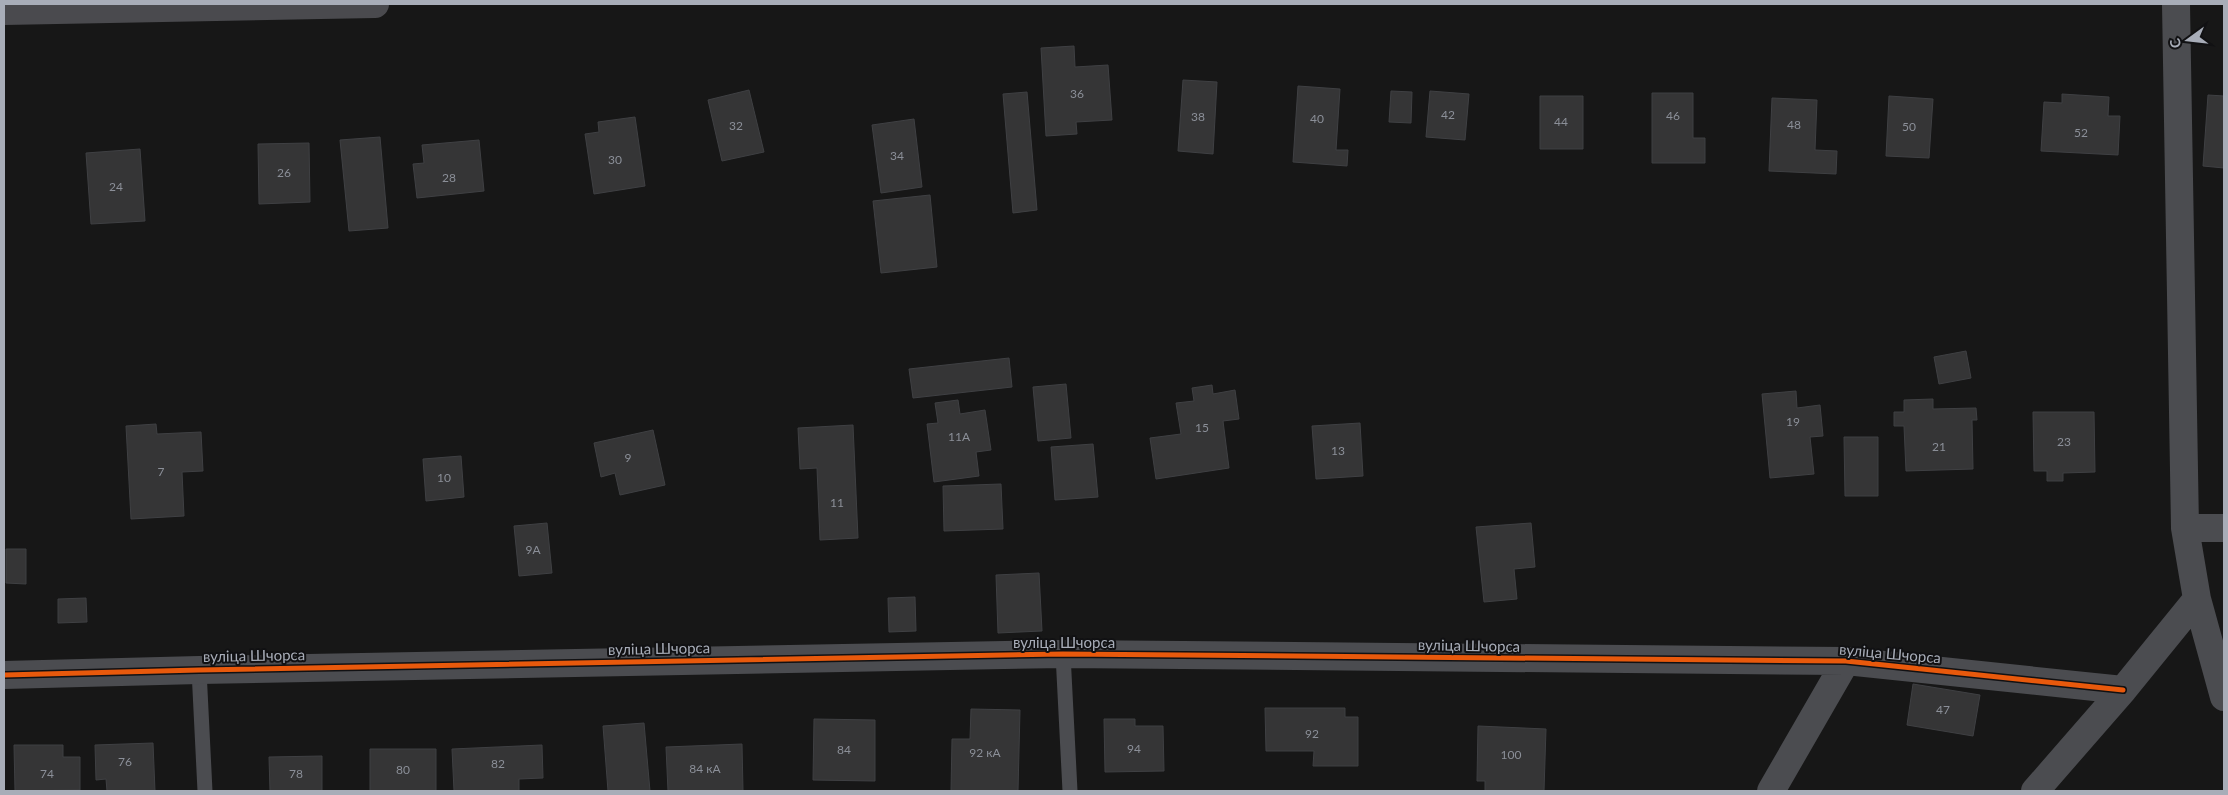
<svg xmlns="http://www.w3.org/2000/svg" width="2228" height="795" viewBox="0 0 2228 795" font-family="Lato,sans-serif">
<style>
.building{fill:#353536;stroke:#3f4043}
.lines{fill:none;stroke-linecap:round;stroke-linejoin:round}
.service{stroke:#4b4c50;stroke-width:15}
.minor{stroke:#4b4c50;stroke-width:28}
.secondary{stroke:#4a4a4e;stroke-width:28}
.cycleway-casing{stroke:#111113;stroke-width:8}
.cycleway{stroke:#e8590c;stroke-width:5}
.labels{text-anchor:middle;stroke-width:4;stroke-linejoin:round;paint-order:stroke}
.number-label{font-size:12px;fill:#8b8f98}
.street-label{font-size:15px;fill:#a8adb8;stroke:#111113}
</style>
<rect width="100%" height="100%" fill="#171717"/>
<path class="building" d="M1074 46 1075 67 1108 65 1112 120 1076 122 1077 134 1046 136 1041 48Z
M1183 80 1217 82 1213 154 1178 151Z
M1298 86 1340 89 1336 150H1348L1347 166 1293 162Z
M749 90 764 152 722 161 708 100Z
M1391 91 1412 92 1411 123 1389 122Z
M1430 91 1469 94 1465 140 1426 137Z
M1027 92 1037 210 1013 213 1003 94Z
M1652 93H1693V138H1705V163H1652Z
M2062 94 2109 97 2108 116H2120L2118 155 2041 151 2044 102 2062 103Z
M2208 95 2224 96V168L2203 166Z
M1540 96H1583V149H1540Z
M1889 96 1933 99 1929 158 1886 156Z
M1772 98 1817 100 1815 150 1837 151 1836 174 1769 171Z
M635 117 645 186 594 194 585 134 599 132 598 122Z
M914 119 922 187 881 193 872 125Z
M380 137 388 228 349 231 340 140Z
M479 140 484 191 417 198 413 164 424 163 422 145Z
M309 143 310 202 259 204 258 144Z
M140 149 145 221 91 224 86 153Z
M930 195 937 267 881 273 873 201Z
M1966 351 1971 378 1939 384 1934 357Z
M1009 358 1012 387 913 398 909 369Z
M1066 384 1071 438 1038 441 1033 387Z
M1212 385 1213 394 1235 390 1239 419 1223 421 1229 468 1156 479 1150 438 1181 434 1176 403 1194 401 1192 388Z
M1796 391 1797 408 1820 405 1823 436 1810 437 1814 474 1770 478 1762 394Z
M1933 399V409L1976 408 1977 420H1972L1973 469 1906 471 1904 426H1894V412H1904V400Z
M958 400 960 414 985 410 991 450 976 452 979 476 934 482 927 424 938 423 935 403Z
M2033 412H2094L2095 472 2063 473V481H2047V471H2034Z
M1360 423 1363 476 1316 479 1312 426Z
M156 424 157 434 201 432 203 471 182 472 184 516 131 519 126 426Z
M853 425 858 538 820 540 817 468 800 469 798 428Z
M653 430 665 485 620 495 615 473 601 477 594 443Z
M1844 437H1878V496H1845Z
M1093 444 1098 497 1055 500 1051 447Z
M461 456 464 497 426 501 423 459Z
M1001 484 1003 529 944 531 943 486Z
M547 523 552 573 519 576 514 526Z
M1531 523 1535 567 1514 569 1517 599 1484 602 1476 527Z
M6 549H26V584L6 583Z
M1039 573 1042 631 998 633 996 575Z
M915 597 916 631 889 632 888 598Z
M86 598 87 622 58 623V599Z
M1913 684 1980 695 1973 736 1907 725Z
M1265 708H1345V717H1358V766H1313L1314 751H1266Z
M971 709 1020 710 1018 791H951L952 739H970Z
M814 719 875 720V781L813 780Z
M1104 719H1135V726H1163L1164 771 1105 772Z
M644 723 650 791H608L603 726Z
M1478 726 1546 729 1544 791H1485V781H1477Z
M153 743 155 791H107L106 779 96 780 95 745Z
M742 744 743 791H668L666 747Z
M14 745H63V757H80V790L15 791Z
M542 745 543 778 519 779V791H454L452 749Z
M370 749H436V791H370Z
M322 756V791H270L269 757Z"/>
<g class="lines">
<path class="service" d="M1063 654 1070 791
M199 670 205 791"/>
<path class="minor" d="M2176 4 2185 528 2197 599 2224 697
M2185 528H2224
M4 675 199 670 1063 654 1846 661 2123 690
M1771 791 1846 661
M2035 791 2123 690 2197 599"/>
<path class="secondary" d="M4 11 375 4"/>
<defs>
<path id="cycleway" d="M4 675 199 670 1063 654 1846 661 2123 690"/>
</defs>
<use href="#cycleway" class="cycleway-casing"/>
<use href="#cycleway" class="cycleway"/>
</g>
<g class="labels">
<g class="number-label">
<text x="1077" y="98">36</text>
<text x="1448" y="119">42</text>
<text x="1673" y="120">46</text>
<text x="1198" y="121">38</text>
<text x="1317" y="123">40</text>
<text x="1561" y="126">44</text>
<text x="1794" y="129">48</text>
<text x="736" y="130">32</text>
<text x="1909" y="131">50</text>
<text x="2081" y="137">52</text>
<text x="897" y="160">34</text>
<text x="615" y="164">30</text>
<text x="284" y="177">26</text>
<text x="449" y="182">28</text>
<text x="116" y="191">24</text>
<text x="1793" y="426">19</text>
<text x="1202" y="432">15</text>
<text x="959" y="441">11А</text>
<text x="2064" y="446">23</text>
<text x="1939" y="451">21</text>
<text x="1338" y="455">13</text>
<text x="628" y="462">9</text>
<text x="161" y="476">7</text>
<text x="444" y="482">10</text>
<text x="837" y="507">11</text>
<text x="533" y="554">9А</text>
<text x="1943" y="714">47</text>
<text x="1312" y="738">92</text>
<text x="1134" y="753">94</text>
<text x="844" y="754">84</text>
<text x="985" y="757">92 кА</text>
<text x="1511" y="759">100</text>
<text x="125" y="766">76</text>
<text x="498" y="768">82</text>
<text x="705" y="773">84 кА</text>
<text x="403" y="774">80</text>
<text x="47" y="778">74</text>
<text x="296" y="778">78</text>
</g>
<g class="street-label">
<text x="1064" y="648">вуліца Шчорса</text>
<text transform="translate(1469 646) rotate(1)" y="5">вуліца Шчорса</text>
<text transform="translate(659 649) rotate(-1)" y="5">вуліца Шчорса</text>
<text transform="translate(1890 654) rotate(5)" y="5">вуліца Шчорса</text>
<text transform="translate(254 656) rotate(-1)" y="5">вуліца Шчорса</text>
</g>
</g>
<rect width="2228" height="795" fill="none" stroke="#a8adb8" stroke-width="10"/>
<g transform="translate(2188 40) rotate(255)" stroke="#111113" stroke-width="4" paint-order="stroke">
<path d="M0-4L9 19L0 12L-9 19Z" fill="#a8adb8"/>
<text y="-8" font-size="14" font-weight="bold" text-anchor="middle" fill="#a8adb8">С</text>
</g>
</svg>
